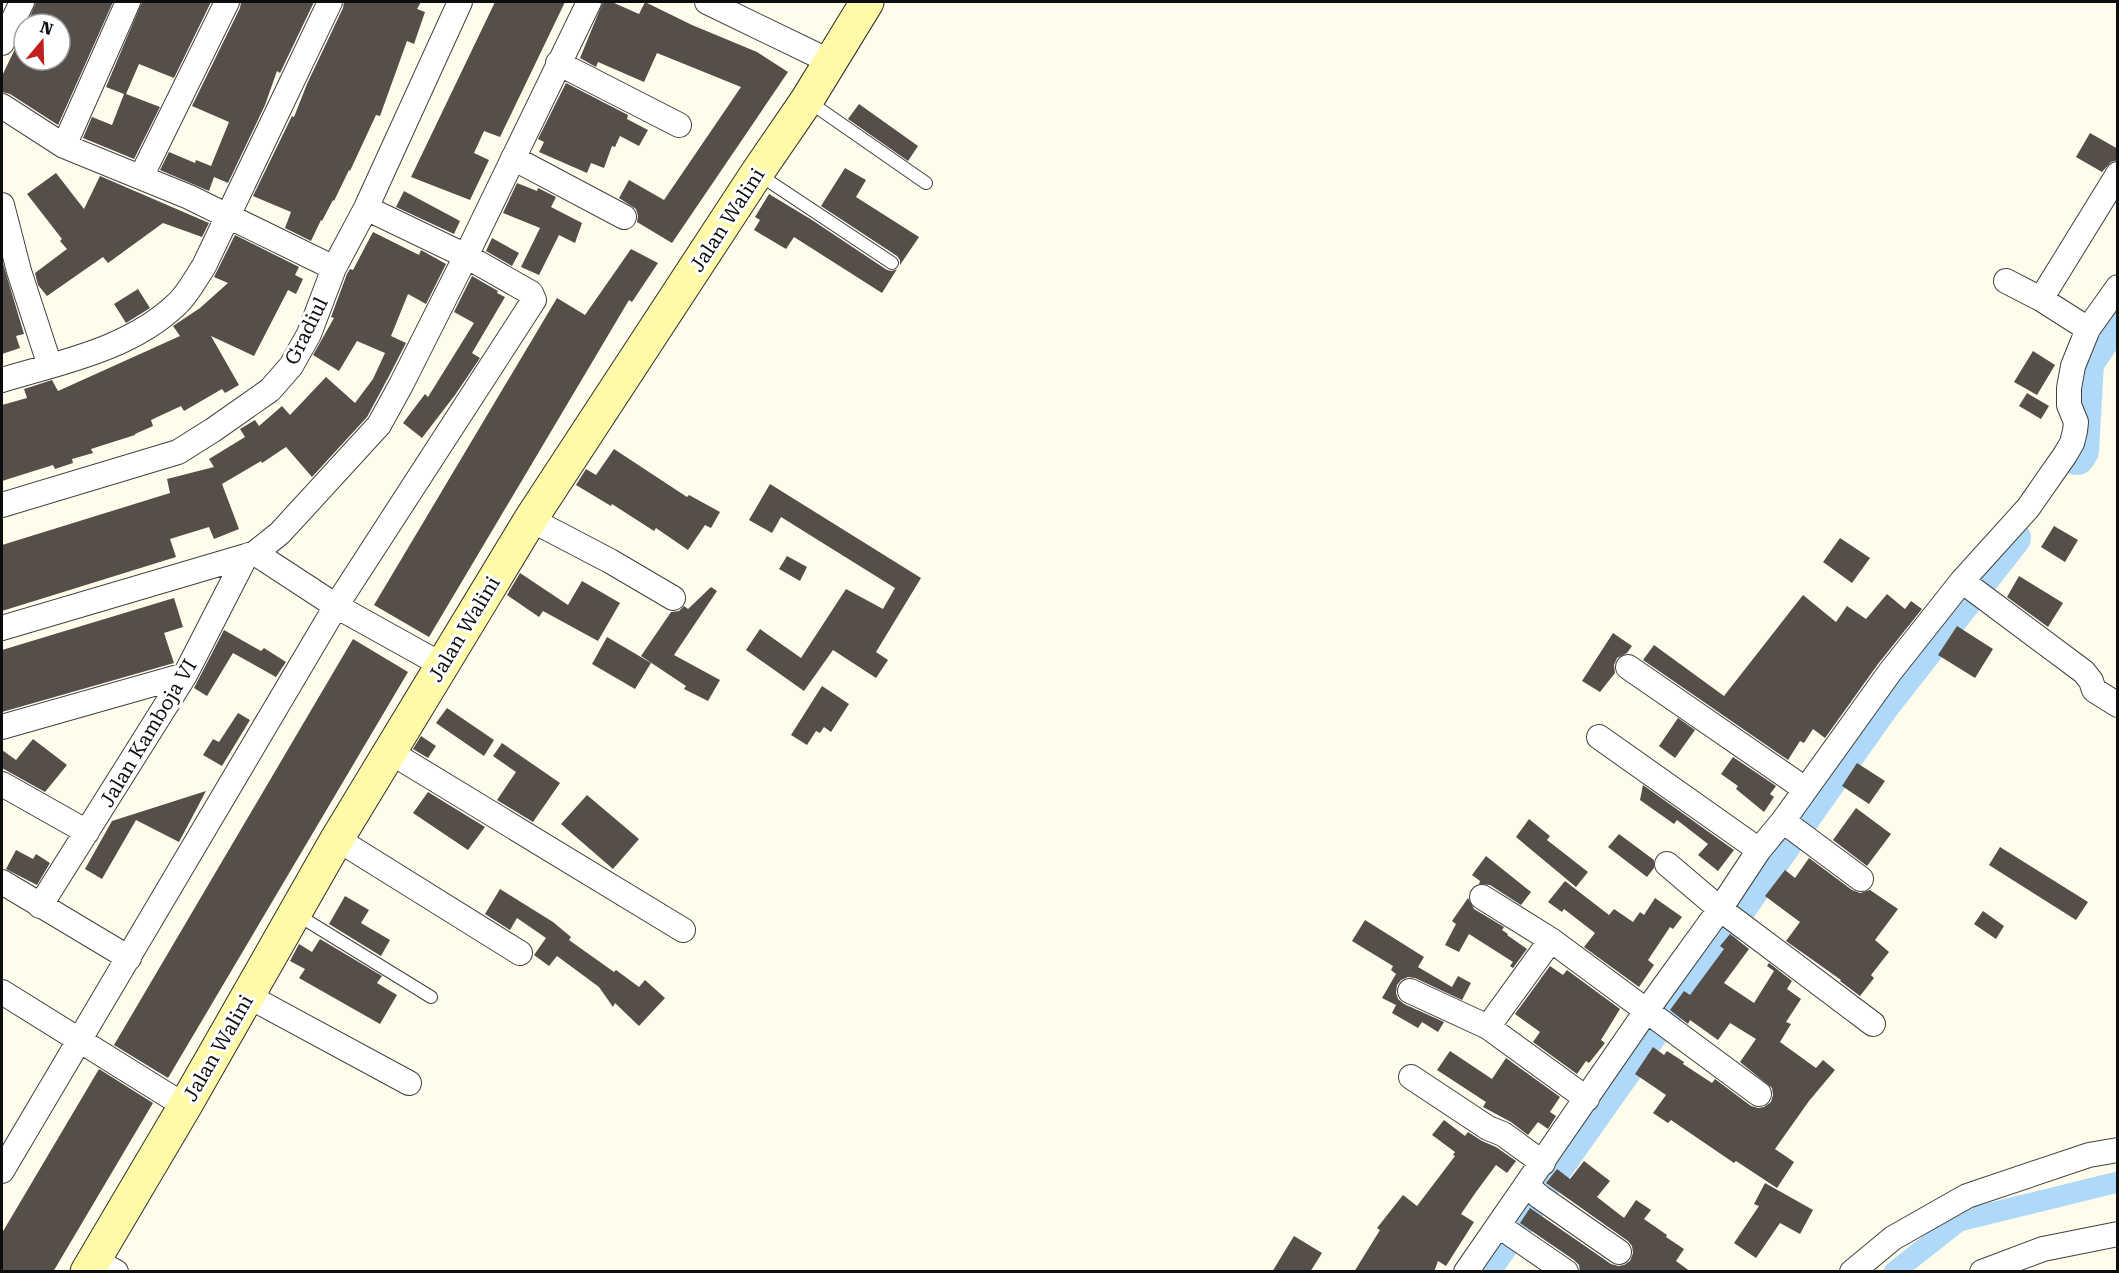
<svg xmlns="http://www.w3.org/2000/svg" width="2119" height="1273" viewBox="0 0 2119 1273" font-family="'Roboto Serif',serif">
<style>
.lines{fill:none;stroke-linecap:round;stroke-linejoin:round}
.canal{stroke:#afd9f9;stroke-width:21}
.river{stroke:#afd9f9;stroke-width:36}
.building{fill:#564e48}
.lane-casing{stroke:#404040;stroke-width:14}
.street-casing{stroke:#404040;stroke-width:26}
.secondary-casing{stroke:#2f2f2f;stroke-width:35}
.lane{stroke:#fff;stroke-width:12}
.street{stroke:#fff;stroke-width:24}
.secondary{stroke:#fffaa7;stroke-width:33}
.labels{text-anchor:middle;stroke-width:6;stroke-linejoin:round;paint-order:stroke}
.street-label{font-size:20px;fill:#0d0d0d;stroke:#fff}
</style>
<rect width="100%" height="100%" fill="#fffcec"/>
<g class="lines">
<path class="canal" d="M1894 1272 1959 1221 2118 1182"/>
<path class="river" d="M2077 457 2081 451 2086 363 2118 315
M1481 1272 1881 706 2013 538"/>
</g>
<path class="building" d="M36 2H113L58 125 10 94 2 92V76L24 30V60H60V24H27Z
M142 2H211L174 78 139 64 126 94 160 107 134 159 83 138 92 117 112 125 124 94 106 87Z
M241 2H314L280 73 277 71 265 105 228 183 214 177 209 191 160 170 169 152 195 163 196 160 211 166 229 122 192 106 240 8Z
M344 2H421L417 9 425 12 414 44 407 41 380 116 376 115 350 171 349 170 334 201 333 200 322 221 321 220 311 241 285 228 291 212 253 196 292 116 294 117 307 84 343 8Z
M495 2H565L500 137 484 131 474 153 489 160 470 200 411 177Z
M603 2H612L639 14 645 2 692 25 757 52 788 72 672 243 637 222 638 216 636 209 619 198 629 180 664 200 741 87 657 53 644 82 598 62 596 67 580 58Z
M566 83 628 115 627 119 648 130 639 146 620 136 615 147 612 146 604 168 591 163 587 173 539 152 544 142 538 139Z
M859 104 918 146 908 161 848 119Z
M2090 133 2118 149V160L2111 162 2102 172 2076 157Z
M845 168 866 180 856 197 919 237 900 265V260L897 256 821 206Z
M56 173 84 209 100 176 209 223 202 237 163 223 108 263 103 257 47 296 38 285 35 273 67 249 60 241 62 239 27 194Z
M517 183 537 191 538 188 556 197 551 207 582 223 575 243 559 235 539 275 521 267 540 228 503 213Z
M404 191 460 221 454 234 396 207Z
M769 194 812 220 887 270 892 271 897 269 882 293 794 237 786 249 754 230 760 220 755 217Z
M373 232 419 255 421 250 446 264 426 304 408 294 391 336 406 343 388 378 367 417 312 477 286 447 262 463 261 461 222 484 239 529 214 539 209 527 170 539 176 557 2 611V545L170 493 167 479 214 467 209 459 245 437 240 429 255 420 259 426 282 406 290 415 326 377 355 403 373 379 385 353 357 341 339 371 313 355 334 318 331 317 347 274 350 269 353 270Z
M235 235 299 267 295 275 303 279 296 294 288 290 254 356 211 336 239 385 225 393 222 389 184 411 181 406 151 420 153 426 135 434V435L91 449 93 453 72 459 73 463 55 469 53 465 2 481V405L27 398 24 389 52 380 58 391 180 336 173 326 200 308 228 283 214 277Z
M492 238 519 253 512 266 486 251Z
M631 249 658 263 632 302 629 300 429 637 374 605 557 298 585 315Z
M2 260 24 334 16 336 20 348 2 354Z
M472 276 498 291 497 293 505 297 472 353 480 358 455 395 422 438 403 423 425 394 428 397 474 323 454 312Z
M138 289 150 308 126 323 114 304Z
M2033 351 2055 365 2037 395 2014 382Z
M2027 393 2049 406 2041 419 2019 406Z
M614 449 687 497 689 495 720 512 711 528 705 525 688 550 656 528 654 531 612 504 611 506 576 485 586 469 596 475Z
M770 484 921 578 876 652 888 660 876 678 833 650 804 691 746 650 760 629 801 658 846 589 883 609 895 588 781 517 772 533 749 520Z
M2054 526 2078 540 2065 562 2041 547Z
M1840 538 1870 558 1852 583 1823 562Z
M787 556 807 567 800 581 779 569Z
M520 573 568 605 582 581 620 603 598 641 543 611 539 617 507 595Z
M2019 576 2063 603 2048 627 2007 597Z
M711 587 717 591 674 655 720 680 708 701 684 689 686 686 641 656 671 612 679 611 684 606 688 609Z
M1887 594 1905 609 1911 601 1922 609 1878 664 1825 738 1813 729 1804 743 1800 741 1788 760 1643 660 1654 645 1724 696 1803 595 1836 622 1847 606 1866 619Z
M174 598 183 627 164 633 174 663 2 712V650Z
M1957 626 1993 649 1975 678 1938 655Z
M224 630 261 651 264 648 286 662 276 677 233 653 207 696 194 688Z
M1613 633 1632 646 1627 653 1617 658 1614 665 1615 673 1600 692 1582 681Z
M607 637 651 663 635 689 592 664Z
M353 639 408 672 168 1078 114 1045Z
M822 686 849 704 831 732 824 727 820 733 816 731 807 745 791 735Z
M447 708 494 740 484 756 436 723Z
M238 713 250 720 222 766 203 755 213 739 219 742Z
M1678 718 1695 730 1675 758 1659 746Z
M421 736 436 746 428 758 413 749Z
M33 739 67 765 45 792 2 768V750L16 760Z
M502 743 560 783 533 822 497 800 516 772 493 756Z
M1733 757 1776 786 1770 794 1774 797 1764 812 1736 789 1738 786 1721 774Z
M1857 763 1885 781 1869 804 1842 786Z
M1643 785 1734 850 1718 871 1698 855 1708 844 1677 820 1674 824 1640 800Z
M206 791 179 842 136 820 102 879 85 869 112 821Z
M428 792 485 827 468 850 413 813Z
M587 795 639 839 613 869 561 824Z
M1856 808 1891 834 1867 866 1833 840Z
M1529 819 1550 836 1547 840 1588 872 1576 887 1516 837Z
M1619 834 1654 860V868L1647 877 1608 847Z
M2000 847 2088 902 2076 920 1989 865Z
M16 850 33 859 36 854 50 863 37 885 6 869Z
M1486 856 1531 892 1521 905 1490 885 1479 884 1480 881 1472 875Z
M1809 858 1852 890 1860 893 1870 890 1898 909 1875 940 1889 952 1871 975 1874 978 1860 996 1840 981 1841 980 1786 941 1800 922 1765 896 1785 870 1795 878Z
M1565 881 1609 915 1614 909 1633 922 1640 912 1644 915 1655 898 1682 917 1673 929 1670 927 1648 960 1654 965 1639 987 1584 947 1595 933 1564 909 1562 912 1548 902Z
M500 889 553 922 571 937 569 940 614 972 616 970 639 987 645 980 665 998 639 1026 615 1003 613 1007 599 987 557 956 549 966 534 955 546 938 517 918 510 930 485 914Z
M345 896 369 910 361 923 390 940 381 956 329 924Z
M1468 898 1474 909 1504 927 1502 930 1508 934 1507 935 1527 949 1513 968 1510 966 1513 962 1469 934 1459 952 1445 945 1456 924 1452 921Z
M1983 911 2004 926 1996 939 1974 924Z
M1365 920 1424 957 1418 967 1452 987 1458 976 1471 983 1462 1000 1415 978 1408 977 1401 980 1397 985 1396 993 1398 999 1404 1004 1444 1022 1438 1032 1422 1022 1418 1028 1392 1013 1396 1005 1382 998 1396 974 1391 970 1393 966 1352 941Z
M1730 934 1749 949 1724 983 1754 1003 1774 971 1767 966 1769 963 1792 981 1787 989 1801 999 1786 1022 1791 1024 1780 1042 1816 1068 1823 1060 1835 1070 1809 1101 1775 1149 1794 1162 1777 1188 1736 1161 1734 1163 1671 1120 1668 1123 1653 1113 1666 1095 1635 1074 1653 1047 1664 1055 1667 1051 1684 1062 1683 1064 1712 1083 1715 1079 1751 1106 1758 1108 1764 1107 1771 1102 1773 1095 1772 1088 1740 1062 1756 1039 1730 1023 1718 1040 1690 1020 1688 1024 1670 1010 1684 991 1690 995 1724 949 1720 946Z
M320 939 382 976 377 983 397 995 380 1024 299 978 305 969 290 961 299 944 312 952Z
M1550 966 1563 975 1567 970 1620 1009 1601 1040 1605 1043 1589 1063 1586 1061 1577 1074 1533 1042 1540 1032 1515 1014Z
M1450 1051 1492 1079 1506 1058 1560 1097 1550 1112 1556 1116 1548 1129 1538 1122 1528 1135 1511 1122 1483 1107 1486 1102 1437 1070Z
M99 1069 153 1103 53 1272H2V1233Z
M1444 1120 1465 1136 1468 1132 1482 1141 1496 1147 1516 1161 1507 1173 1496 1165 1476 1192 1461 1214 1474 1222 1446 1266 1438 1261 1434 1272H1354L1380 1230 1377 1228 1403 1195 1417 1206 1455 1156 1453 1155 1455 1152 1432 1135Z
M1584 1161 1610 1181 1597 1197 1624 1218 1636 1200 1651 1210 1644 1219 1667 1235 1666 1237 1684 1249 1676 1261 1691 1272H1580L1579 1265 1574 1260 1520 1223 1530 1208 1611 1264 1618 1266 1624 1265 1630 1261 1633 1253 1632 1246 1628 1241 1546 1183 1557 1169 1570 1179Z
M1765 1183 1813 1210 1800 1234 1780 1223 1756 1258 1734 1243 1759 1206 1754 1204Z
M1294 1236 1322 1253 1310 1272H1272Z"/>
<g class="lines">
<defs>
<path id="lane" d="M808 101 926 183
M758 174 892 263
M296 914 431 997"/>
<path id="street" d="M707 2 829 61
M2 43 22 2
M558 63 679 125
M2 106 64 146 189 197 334 268
M64 146 128 2
M513 158 624 217
M141 177 227 2
M2 205 19 271 50 366
M2006 281 2041 299 2088 329
M2041 299 2118 174
M2 380C62 362 130 349 177 304 188 294 196 278 204 266L330 2
M2 505 178 452 213 430 270 390 291 366 309 334 334 268 366 208 460 2
M532 517 545 527 610 561 673 598
M255 553 336 606 442 665
M1962 581 2084 672 2091 681 2094 690 2118 705
M2 628 246 556 255 553 280 533 379 425 401 385 466 256 589 2
M1628 667 1805 789
M2 727 185 675
M1599 737 1759 850
M390 752 683 930
M2 784 87 832
M1783 821 1861 879
M337 839 520 953
M1667 864 1720 909 1873 1024
M2 882 129 958
M1482 897 1551 940 1759 1094
M40 906 185 675 246 556
M1410 991 1488 1027 1587 1099
M2 992 185 1106
M248 996 409 1083
M1488 1027 1551 940
M1411 1077 1488 1128 1503 1134 1543 1163
M2 1171 336 606 534 300 531 293 466 256 366 208
M1527 1186 1540 1197 1619 1252
M1499 1226 1566 1272
M94 1260 116 1272
M1466 1272 1647 1010 1720 909 1759 850 1783 821 1890 672 1962 581 2028 508 2065 455 2072 443 2075 431 2076 422 2069 405V388L2073 366 2088 329 2118 287
M1852 1272 1893 1238 1967 1196 2089 1155 2118 1150
M1982 1272 2043 1249 2118 1234"/>
<path id="secondary" d="M87 1272 185 1106 337 839 532 517 757 173 807 100 867 2"/>
</defs>
<use href="#lane" class="lane-casing"/>
<use href="#street" class="street-casing"/>
<use href="#secondary" class="secondary-casing"/>
<use href="#lane" class="lane"/>
<use href="#street" class="street"/>
<use href="#secondary" class="secondary"/>
</g>
<g class="labels">
<g class="street-label">
<text transform="translate(727 220) rotate(-57)" y="7">Jalan Walini</text>
<text transform="translate(306 331) rotate(-64)" y="7">Gradiul</text>
<text transform="translate(464 629) rotate(-59)" y="7">Jalan Walini</text>
<text transform="translate(148 733) rotate(-59)" y="7">Jalan Kamboja VI</text>
<text transform="translate(218 1048) rotate(-60)" y="7">Jalan Walini</text>
</g>
</g>
<rect width="2119" height="1273" fill="none" stroke="#0d0d0d" stroke-width="6"/>
<g transform="translate(42 42) rotate(19)"><circle r="28" fill="#ffffff" stroke="#9e9e9e" stroke-width="1.5"/>
<path d="M0-4.5L10 22L0 15L-10 22Z" fill="#c2201f"/>
<text y="-9" font-size="16" font-weight="bold" text-anchor="middle" fill="#0d0d0d">N</text>
</g>
</svg>
